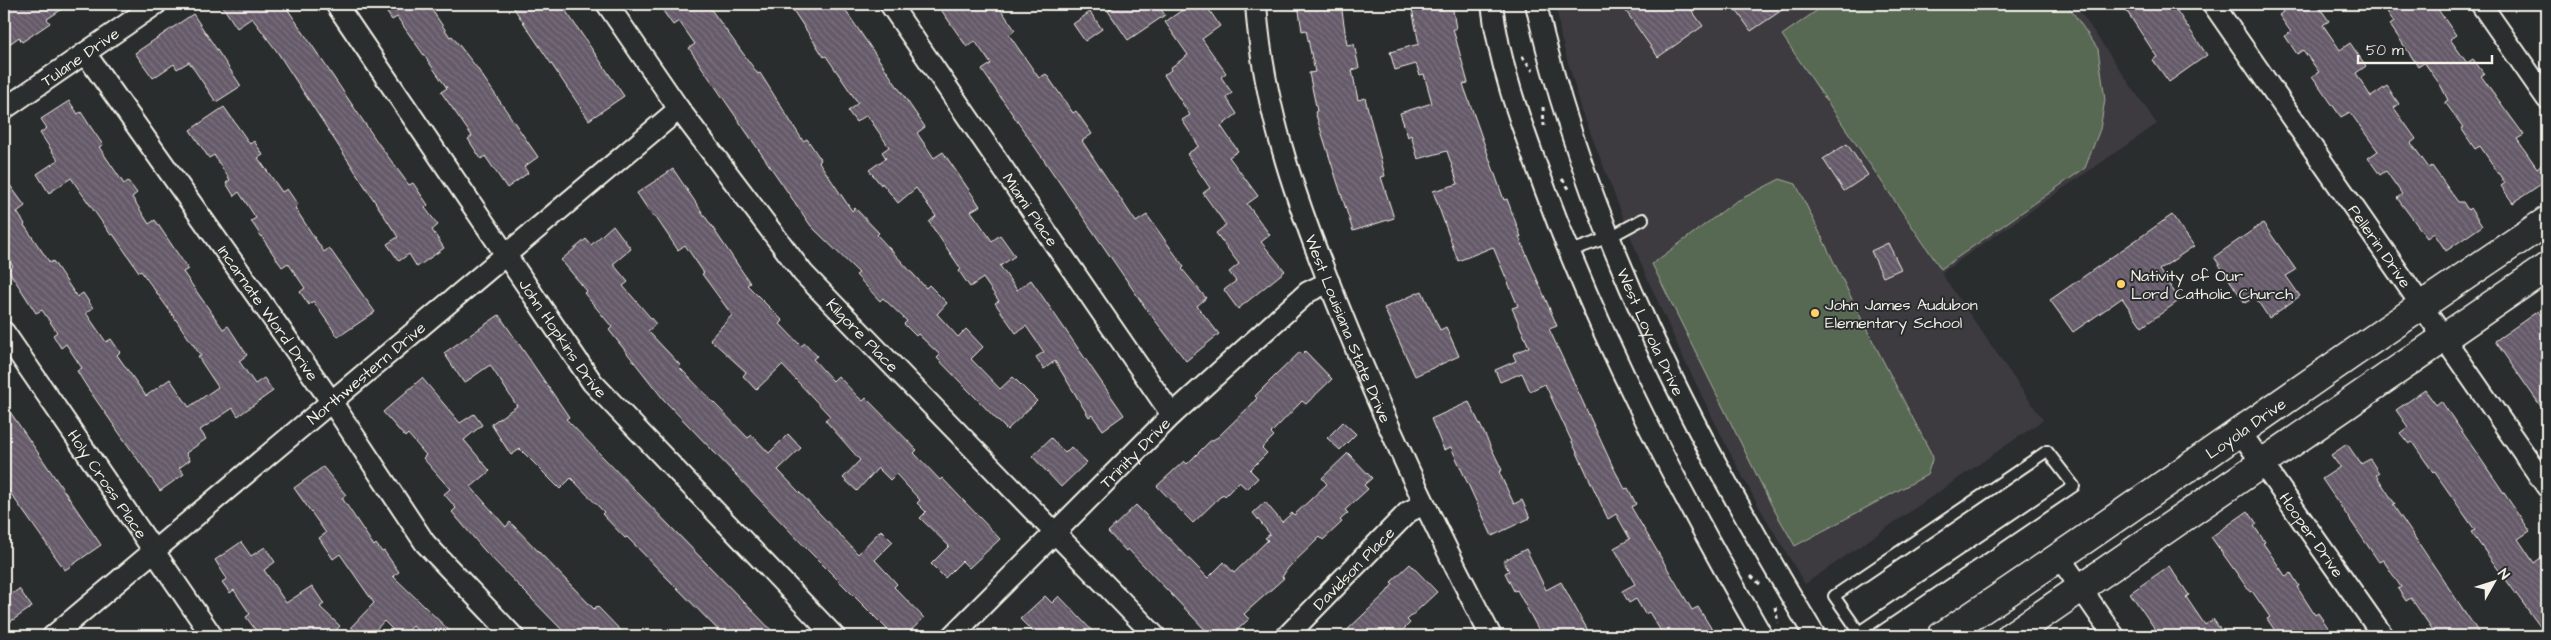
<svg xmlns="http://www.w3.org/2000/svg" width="2551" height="640" viewBox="0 0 2551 640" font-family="'Architects Daughter',sans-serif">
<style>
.built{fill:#3c3a40}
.grass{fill:#596952;stroke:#a6ad9d}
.building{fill:url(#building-back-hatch);stroke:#f4f1e8}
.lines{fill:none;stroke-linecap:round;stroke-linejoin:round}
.lane-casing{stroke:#f4f1e8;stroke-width:14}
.street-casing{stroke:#f4f1e8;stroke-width:24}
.secondary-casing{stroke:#f4f1e8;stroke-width:31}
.path{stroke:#f4f1e8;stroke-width:3;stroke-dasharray:4 4;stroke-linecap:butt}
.lane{stroke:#2a2d2e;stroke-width:10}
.street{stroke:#2a2d2e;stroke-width:20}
.secondary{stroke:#2a2d2e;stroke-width:28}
.poi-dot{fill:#ffd166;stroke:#2a2d2e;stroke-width:2}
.labels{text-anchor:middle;stroke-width:4;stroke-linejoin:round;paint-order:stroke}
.street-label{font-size:16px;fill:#f4f1e8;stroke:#2a2d2e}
.poi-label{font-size:16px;fill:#f4f1e8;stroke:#2a2d2e;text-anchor:start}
</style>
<defs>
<pattern id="building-back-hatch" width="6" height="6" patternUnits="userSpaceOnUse" patternTransform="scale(1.25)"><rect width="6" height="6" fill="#655a69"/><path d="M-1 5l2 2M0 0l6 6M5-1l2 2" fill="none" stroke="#7c727e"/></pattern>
</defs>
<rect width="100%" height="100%" fill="#2a2d2e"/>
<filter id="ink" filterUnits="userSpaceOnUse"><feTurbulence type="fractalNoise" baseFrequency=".02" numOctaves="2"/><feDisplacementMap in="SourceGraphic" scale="10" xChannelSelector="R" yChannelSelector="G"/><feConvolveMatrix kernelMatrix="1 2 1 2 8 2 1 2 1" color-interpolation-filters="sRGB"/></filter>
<g filter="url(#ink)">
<path class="built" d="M1556 4H2075L2157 124 1941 273 2043 420 1805 584 1759 507 1727 447 1681 353 1644 271 1582 111 1561 38Z"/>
<path class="grass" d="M1826 4H2067L2098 49 2105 100 2100 129 2085 168 1941 269 1782 35Z
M1780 179 1796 184 1865 326 1933 457 1927 475 1795 546 1772 506 1652 264 1735 202Z"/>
<path class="building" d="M4 4H70L47 19 50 23 22 42 19 37 4 48Z
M221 4H284L378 143 409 185 413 183 428 205 425 208 438 225 432 230 444 248 417 267 409 254 399 261 387 244 398 237 276 50 252 18 237 28Z
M381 4H428L450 37 452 36 477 68 538 157 524 167 528 173 507 188 485 156 481 159 468 139 472 136 441 92 447 88 397 17 392 20Z
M511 4H561L624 96 589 120Z
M658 4H707L758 74 760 73 803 141 807 139 821 160 819 162 852 211 855 208 879 233 877 235 926 288 929 285 947 303 937 314 958 337 966 329 983 347 971 359 1000 389 1013 377 1037 401 1007 430 937 358 940 355 918 334 916 336 904 324 907 321 883 298 880 301 856 275 859 273 811 226 699 63 689 48 695 44 679 21 673 25Z
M789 4H841L925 127 917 133 934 158 943 152 980 206 971 211 992 241 1000 235 1015 256 1000 266 1017 290 1031 280 1124 415 1103 430 1092 415 1089 417 1055 361 1044 369 1036 357 1044 352 1026 326 1016 333 995 303 999 301 983 278 970 287 959 271 961 269 929 222 936 216 916 188 898 203 882 183 881 185 869 170 886 158 882 152 889 147 867 115 856 122 848 111 858 103 826 56 824 57Z
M937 4H997L1015 30 1009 35 1039 78 1046 74 1073 113 1076 111 1092 134 1082 141 1136 222 1147 215 1184 267 1182 269 1206 298 1197 306 1219 334 1186 361 1145 307 982 70 991 64 975 41 967 47Z
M1120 4H1157L1165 15 1128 40 1108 11Z
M1191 4H1205L1220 26 1202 39 1226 73 1221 77 1232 93 1226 97 1237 114 1221 126 1238 151 1229 157 1258 196 1247 204 1270 235 1261 242 1285 271 1238 309 1224 290 1236 281 1229 272 1239 264 1216 233 1226 225 1203 193 1210 188 1187 154 1199 146 1182 120 1190 115 1164 75 1171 70 1170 68 1188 55 1165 22Z
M1298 4H1341L1347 45 1354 44 1359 68 1352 70 1358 100 1365 98 1385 176 1381 177 1394 218 1353 231 1315 112 1317 111 1309 73 1315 72 1306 30 1302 31Z
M1411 4H1452L1456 29H1453L1468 83 1463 84 1504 200 1507 199 1521 237H1519L1557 326 1549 329 1613 467 1625 489 1628 488 1636 504 1631 507 1692 610 1698 607 1716 636H1664L1649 612 1645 614 1636 599 1629 603 1622 591 1635 584 1614 548 1630 539 1616 514 1608 519 1545 384 1530 391 1522 373 1500 382 1495 370 1516 361 1513 354 1529 347 1512 308 1518 306 1493 247 1458 261 1433 191 1458 184 1447 151 1418 159 1411 135 1408 137 1400 113 1432 103 1424 74 1420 75 1416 64 1395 70 1390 52 1419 44Z
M1621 4H1687L1703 26 1658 57Z
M1732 4H1791L1751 31Z
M2122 4H2172L2207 55 2169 82 2153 60 2157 57Z
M2277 4H2317L2329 21 2323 25 2340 50 2350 43 2366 66 2356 73 2371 97 2387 86 2399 104 2394 108 2416 139 2411 143 2429 168 2432 166 2458 202H2463L2468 210 2470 208 2482 226 2446 251 2434 233 2427 238 2397 198 2402 194 2386 171 2380 175 2368 158 2378 151 2362 129 2350 112 2341 117 2312 76 2319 72 2303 50 2297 54 2285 36 2291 32 2279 15 2283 12Z
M2382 4H2434L2456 35 2450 39 2467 63 2473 59 2484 74 2481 76 2524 135 2517 139 2537 168 2547 160V180L2513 203 2501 186 2505 183 2480 146 2475 149 2461 128 2463 127 2445 102 2448 100 2441 86 2424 62 2418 66 2390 25 2394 22Z
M1090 12 1102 29 1085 41 1073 24Z
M193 14 241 86 216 102 189 62 177 69 174 64 153 78 135 53Z
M69 101 78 114 81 112 92 129 103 145 99 147 124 184 128 181 137 193 132 197 149 224 155 220 188 269 183 272 199 295 223 329 228 326 247 355 239 361 255 384 264 378 273 391 238 416 233 408 200 430 206 439 186 453 190 460 179 468 184 474 160 491 87 387 77 371 82 368 66 344 61 348 53 335 57 332 42 310 36 313 18 285 8 270 13 266 4 254V177L25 206 17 212 25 224 24 225 50 263 53 261 77 297 83 293 93 308 86 313 106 342 111 339 120 352 117 355 146 396 170 379 189 407 218 387 198 357 201 356 167 307 141 271 139 272 113 234 111 235 71 178 49 193 37 174 58 160 40 133 47 128 41 119Z
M224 107 250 144 254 141 263 155 258 158 282 192 287 189 298 205 295 208 324 252 329 248 375 312 338 337 313 301 309 305 300 292 305 288 288 263 282 267 251 221 256 218 239 192 234 196 226 183 230 180 214 155 209 158 190 130Z
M1847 144 1868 175 1844 191 1823 159Z
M673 169 750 283 747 285 783 321 780 324 801 346 805 343 817 356 813 359 833 381 838 376 858 397 863 401 866 398 917 450 914 453 940 480 942 478 1000 539 969 568 962 561 945 578 931 564 949 546 920 518 926 512 917 503 920 500 896 474 890 480 878 468 857 491 843 478 860 460 825 420 830 416 782 365 756 390 743 376 746 372 710 339 732 315 702 274 704 273 685 245 678 250 655 216 653 217 637 193Z
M2172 215 2194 246 2159 270 2180 300 2142 327 2122 298 2073 332 2050 300Z
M2263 223 2296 270 2286 276 2300 296 2269 318 2255 297 2245 303 2214 257Z
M613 225 631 249 613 264 628 282 623 286 656 324 648 331 680 365 679 367 748 438 752 435 769 453 788 434 801 448 778 470 858 554 881 530 893 542 875 560 897 584 894 587 924 618 905 636H894L808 550 664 400 609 330 612 327 584 293 587 291 561 260 586 239 591 245Z
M1888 243 1901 269 1883 277 1871 251Z
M1422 291 1440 330 1446 327 1459 356 1415 376 1384 308Z
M2538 311 2547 325V415L2495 341Z
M499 315 569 417 566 419 777 636H724L627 537 625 538 602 514 604 512 571 478 560 489 520 449 511 455 491 424 517 406 490 365 464 383 444 353Z
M1305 351 1332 379 1306 404 1302 401 1271 433 1274 436 1262 448 1267 453 1250 470 1258 478 1247 489 1239 482 1225 496 1223 494 1193 523 1157 486 1184 461 1187 464 1209 442 1218 437 1251 405 1257 398 1255 396 1274 377 1300 352 1302 354Z
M422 378 460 423 474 414 482 425 464 440 490 471 471 487 506 527 510 522 594 609 597 606 626 636H568L484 550 452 512 456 508 444 494 450 489 423 458 426 455 408 434 405 437 383 412Z
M2425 390 2436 405 2441 401 2530 531 2518 539 2534 563 2547 553V636L2471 532 2475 530 2434 471 2433 472 2412 442 2409 444 2400 433 2408 427 2396 410Z
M1469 402 1502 470 1499 472 1514 504 1522 500 1530 518 1492 536 1451 447 1444 450 1431 419Z
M4 403 101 545 65 570 4 484Z
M1343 422 1356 434 1340 450 1327 438Z
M1051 438 1065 453 1071 447 1087 462 1061 487 1032 456Z
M2347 444 2361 464 2370 459 2379 473 2376 475 2395 504 2393 505 2481 636H2437L2411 598 2406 601 2398 589 2401 587 2383 560 2379 562 2322 479 2340 467 2331 455Z
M1348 453 1372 478 1364 485 1368 489 1345 510 1348 513 1340 520 1342 522 1323 540 1320 537 1288 568 1282 577 1284 578 1244 614 1249 619 1231 636H1211L1128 549 1126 551 1108 532 1136 505 1208 578 1224 562 1234 573 1268 540 1265 538 1270 534 1253 513 1265 502 1282 522 1292 513 1294 515 1327 484 1322 478Z
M323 467 346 495 342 498 374 546 376 544 382 552 384 551 399 572 393 576 455 636H423L413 626 403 636H399L384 621 370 636H361L351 627 374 603 340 554 333 559 319 538 326 533 294 488Z
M2248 511 2257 524 2254 526 2265 542 2263 543 2286 577 2291 573 2299 586 2297 587 2315 615 2318 613 2334 636H2279L2267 619 2270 617 2252 591 2250 592 2211 537Z
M241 542 251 556 265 547 275 562 264 570 286 603 312 586 324 604 320 607 340 626 331 636H260L246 617 250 614 234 590 230 593 222 582 227 579 215 560Z
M1526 549 1546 590 1561 582 1591 636H1542L1517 590 1514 591 1505 573 1509 571 1503 561Z
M1410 564 1437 592 1407 620 1410 623 1397 636H1341L1386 593 1393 584 1391 582Z
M2169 566 2189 595 2186 597 2205 625 2213 619 2225 636H2160L2130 593Z
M19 589 32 607 4 626V600Z
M1045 596 1052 603 1059 596 1097 636H1037L1020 619Z"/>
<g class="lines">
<defs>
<path id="lane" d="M1568 252 1610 237 1643 219
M2047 451 2074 486 1859 632 1834 596Z"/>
<g id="street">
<path id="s1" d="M336 4 592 382 834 636"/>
<path id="s2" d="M607 4 679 109 803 273 1155 636"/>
<path id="s3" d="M890 4 1172 415"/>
<path id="s4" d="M1256 4C1263 112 1301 215 1342 315 1386 425 1436 532 1491 636"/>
<path d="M1492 4C1499 67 1523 129 1545 189 1603 346 1679 491 1762 636"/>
<path id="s5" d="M1536 4C1586 229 1696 440 1815 636"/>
<path id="s6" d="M2213 4 2547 487"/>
<path d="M2481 4 2547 99"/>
<path id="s7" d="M85 53 331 401 425 543 513 636"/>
<path id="s8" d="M4 109 156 4"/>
<path id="s9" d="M4 332 212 636"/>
<path id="s10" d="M2241 433 2383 636"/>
<path d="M2060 558 2114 636"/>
<path id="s11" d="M53 636 679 109"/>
<path id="s12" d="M952 636 1172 415 1308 292 1329 282"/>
<path id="s13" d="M1287 636 1408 512 1424 504"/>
</g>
<g id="secondary">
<path id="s14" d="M1942 636C2146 501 2343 356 2547 221"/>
<path d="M2011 636 2547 267"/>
</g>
</defs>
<use href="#lane" class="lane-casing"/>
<use href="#street" class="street-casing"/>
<use href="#secondary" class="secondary-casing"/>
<path class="path" d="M1522 56 1533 71
M1543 107 1544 126
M1562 179 1570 190
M1751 576 1761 585
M1775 607 1778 623"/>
<use href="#lane" class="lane"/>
<use href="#street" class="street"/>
<use href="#secondary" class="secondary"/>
</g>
</g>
<g class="poi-dot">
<circle cx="2121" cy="284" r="5"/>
<circle cx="1815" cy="313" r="5"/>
</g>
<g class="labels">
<g class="street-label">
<text dy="6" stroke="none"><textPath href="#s8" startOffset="92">Tulane Drive</textPath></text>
<text dy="6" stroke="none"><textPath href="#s3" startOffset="249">Miami Place</textPath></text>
<text dy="6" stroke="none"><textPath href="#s6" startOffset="294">Pellerin Drive</textPath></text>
<text dy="6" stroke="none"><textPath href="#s7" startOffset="318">Incarnate Word Drive</textPath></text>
<text dy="6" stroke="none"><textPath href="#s4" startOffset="339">West Louisiana State Drive</textPath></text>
<text dy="6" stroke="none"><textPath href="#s5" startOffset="348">West Loyola Drive</textPath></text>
<text dy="6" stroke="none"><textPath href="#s2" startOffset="419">Kilgore Place</textPath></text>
<text dy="6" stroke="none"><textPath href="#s1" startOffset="404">John Hopkins Drive</textPath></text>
<text dy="6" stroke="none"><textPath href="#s11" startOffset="409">Northwestern Drive</textPath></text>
<text dy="6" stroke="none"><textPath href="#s14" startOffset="368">Loyola Drive</textPath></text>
<text dy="6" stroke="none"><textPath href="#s12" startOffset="259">Trinity Drive</textPath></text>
<text dy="6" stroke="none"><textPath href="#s9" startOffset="184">Holy Cross Place</textPath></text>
<text dy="6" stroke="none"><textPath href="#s10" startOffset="124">Hooper Drive</textPath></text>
<text dy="6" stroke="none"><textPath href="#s13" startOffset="95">Davidson Place</textPath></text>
</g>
<g class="poi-label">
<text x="2131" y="281">Nativity of Our<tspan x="2131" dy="18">Lord Catholic Church</tspan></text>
<text x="1825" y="310">John James Audubon<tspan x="1825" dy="18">Elementary School</tspan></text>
</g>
</g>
<rect width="2551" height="640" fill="none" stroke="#2a2d2e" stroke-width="20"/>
<rect x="10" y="10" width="2531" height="620" fill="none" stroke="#f4f1e8" stroke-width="2" filter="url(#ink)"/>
<g transform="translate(2494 582) rotate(51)" stroke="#2a2d2e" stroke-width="4" paint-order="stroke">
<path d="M0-4L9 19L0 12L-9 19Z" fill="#f4f1e8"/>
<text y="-8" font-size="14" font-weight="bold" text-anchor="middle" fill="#f4f1e8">N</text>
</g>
<path d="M2358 55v8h134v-8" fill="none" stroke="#f4f1e8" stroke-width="2.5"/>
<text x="2366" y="55" font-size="15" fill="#f4f1e8" stroke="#2a2d2e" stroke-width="4" paint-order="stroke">50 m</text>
</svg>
